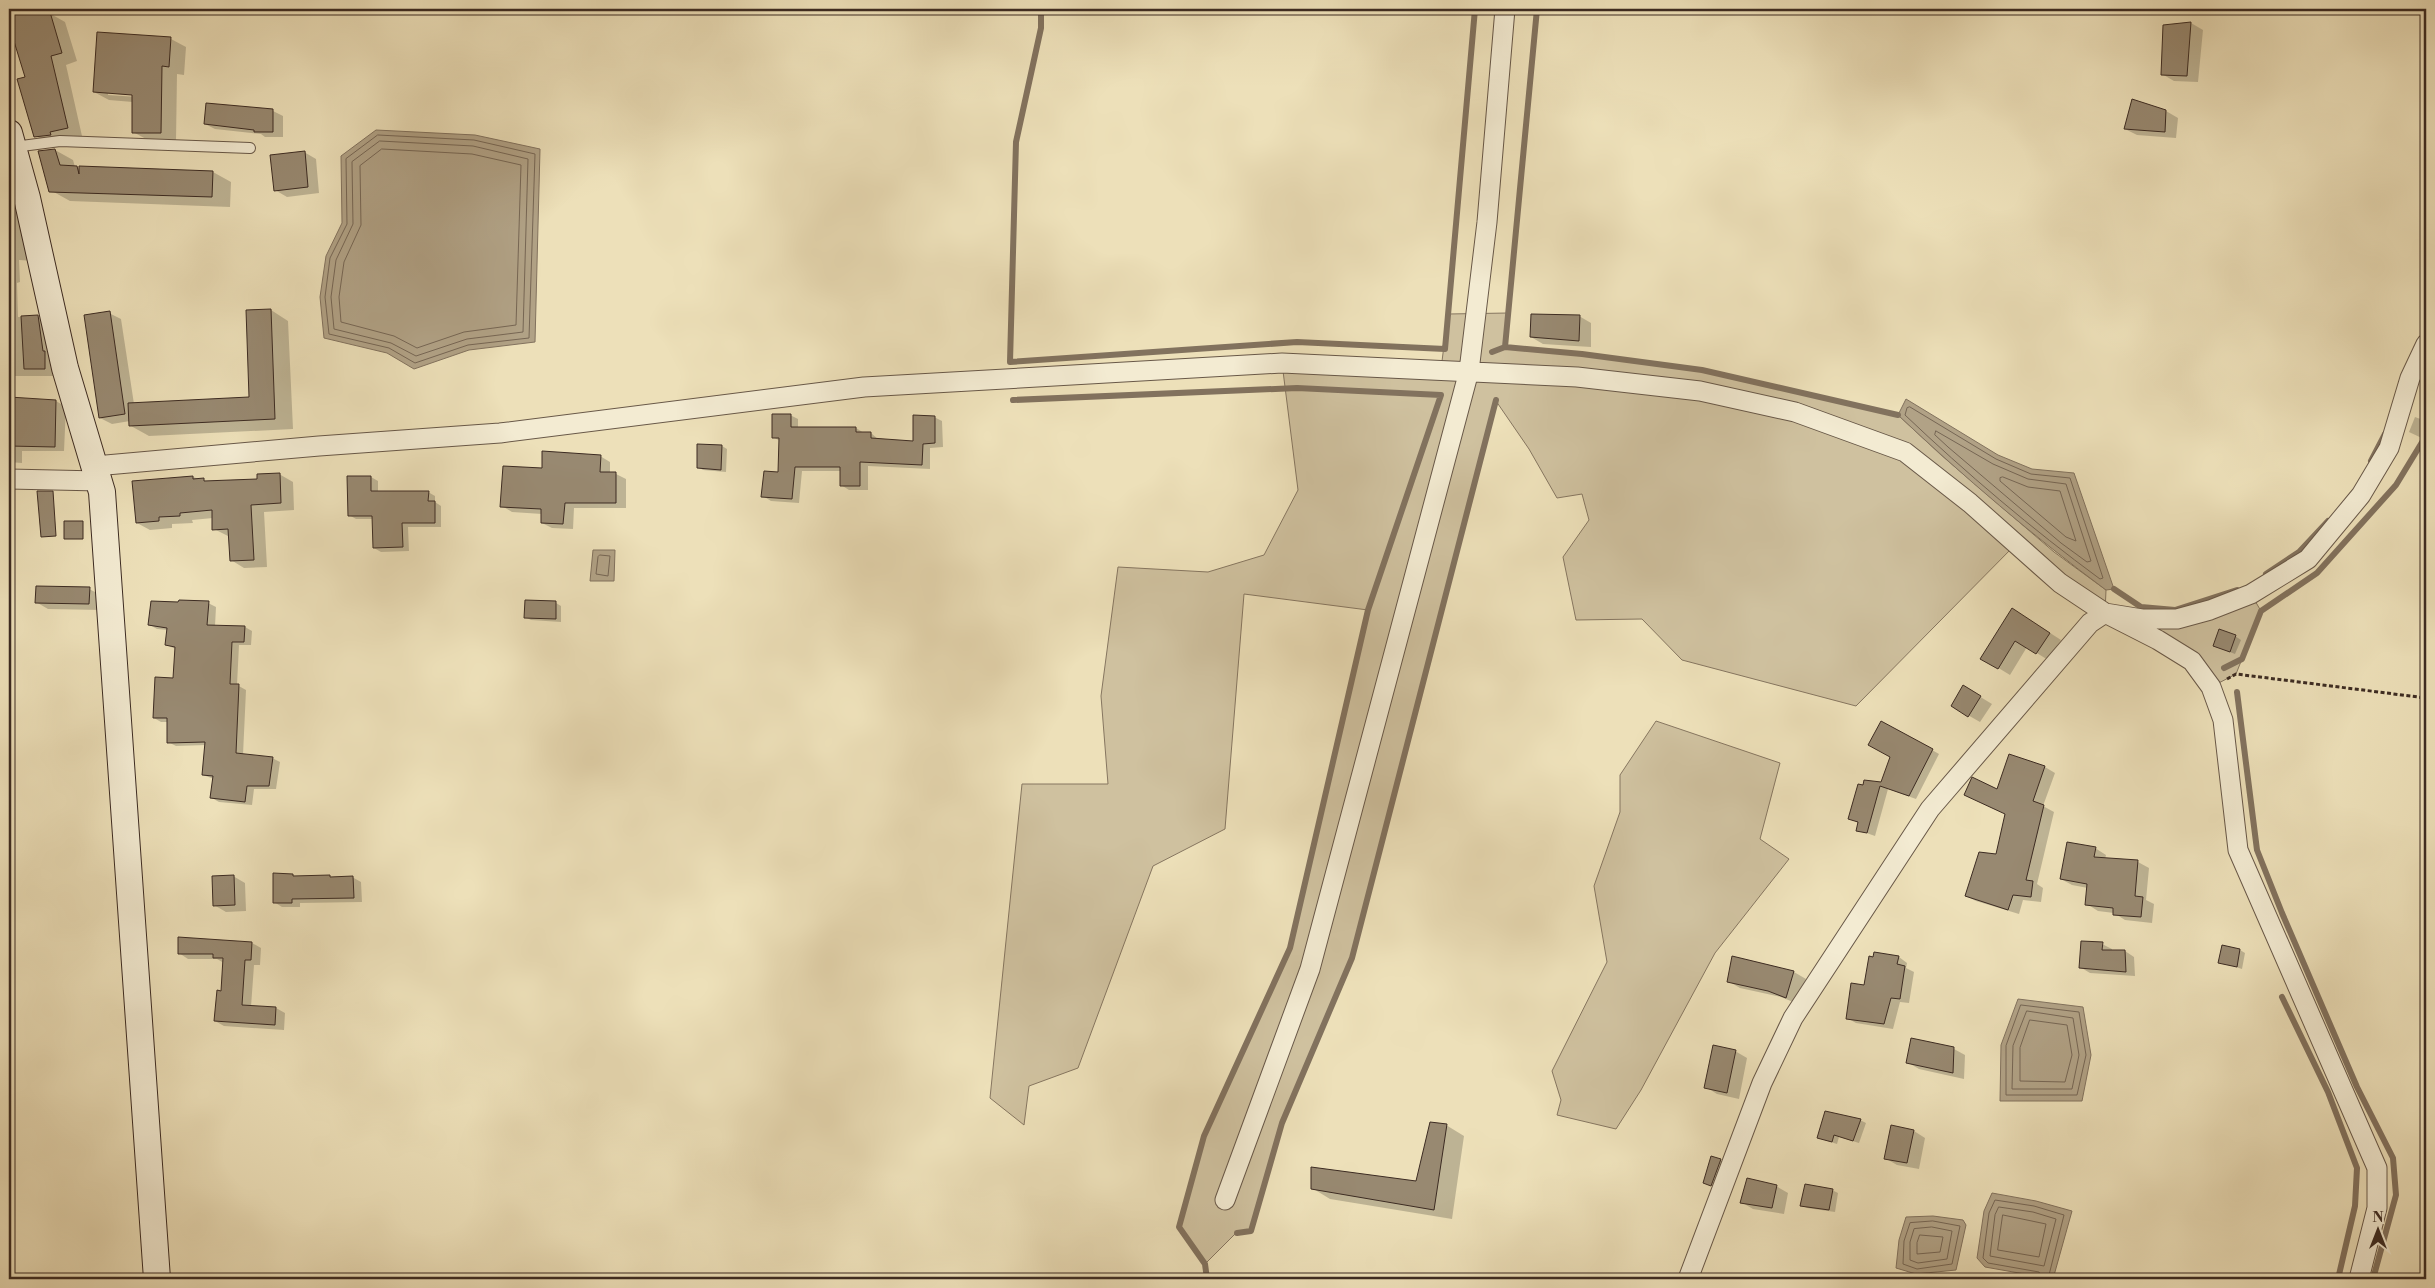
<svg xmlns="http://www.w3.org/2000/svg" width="2435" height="1288" viewBox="0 0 2435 1288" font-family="'Libre Bodoni',serif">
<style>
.green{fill:#cfc19f;stroke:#867660}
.water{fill:#b1a286;stroke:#82725e}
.shadow{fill:#0003;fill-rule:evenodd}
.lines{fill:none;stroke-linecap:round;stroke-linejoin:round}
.shore{stroke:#766654;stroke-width:1}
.stream{stroke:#82725e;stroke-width:6}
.building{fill:#988971;stroke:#3c2b22}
.lane-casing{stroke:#685848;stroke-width:12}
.street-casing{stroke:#685848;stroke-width:21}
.secondary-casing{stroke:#3c2b22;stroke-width:28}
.path{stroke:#3c2b22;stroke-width:3;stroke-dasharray:4 2.5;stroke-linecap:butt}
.lane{stroke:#f3ebd2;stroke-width:10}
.street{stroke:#f3ebd2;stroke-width:19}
.secondary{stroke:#f3ebd2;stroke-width:26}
</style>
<rect width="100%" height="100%" fill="#ede0b9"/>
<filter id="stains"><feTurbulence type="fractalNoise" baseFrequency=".004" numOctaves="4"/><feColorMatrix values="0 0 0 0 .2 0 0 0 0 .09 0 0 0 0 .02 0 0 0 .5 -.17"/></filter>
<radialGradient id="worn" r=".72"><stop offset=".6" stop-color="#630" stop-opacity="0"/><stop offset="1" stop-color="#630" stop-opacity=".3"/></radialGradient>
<path class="green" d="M1508 313 1505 347 1582 354 1702 370 1898 415 1941 455 2054 552 2106 590 2105 613C2128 617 2154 623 2178 619 2203 614 2227 603 2251 594L2261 611 2236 674 2211 687 2192 661 2158 640 2105 613 2060 583 2016 544 1856 706 1682 660 1642 619 1576 620 1563 557 1589 520 1582 494 1557 498 1529 449 1496 401 1352 958 1282 1123 1251 1231 1236 1233 1205 1264 1179 1227 1204 1136 1290 948 1368 610 1244 594 1225 829 1153 866 1078 1068 1029 1086 1024 1125 990 1098 1022 784H1108L1101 696 1118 567 1208 572 1264 555 1298 490 1282 363 1441 369 1448 314Z
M1656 721 1780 763 1760 839 1789 859 1715 953 1641 1090 1616 1129 1557 1115 1561 1100 1552 1071 1607 962 1594 886 1620 812V775Z"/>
<path class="water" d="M376 130 475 135 540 149 535 342 469 350 414 369 387 353 324 338 320 297 326 256 342 223 341 156Z
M1906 399 1998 455 2032 469 2074 473 2114 589 2106 590C2033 536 1964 477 1898 415Z
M593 550H615L614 581H590Z
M2018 999 2083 1007 2091 1055 2082 1101H2000L2001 1045Z
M1992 1193 2036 1201 2072 1211 2053 1279 1985 1267 1977 1258 1984 1211Z
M1933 1216 1963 1220 1966 1225 1956 1270 1916 1274 1896 1268 1899 1240 1906 1217Z"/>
<path class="shadow" d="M19 9H42L65 22 77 61 66 65 82 136 51 145 36 136 33 98 9 24V19Z
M2191 23 2203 30 2198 82 2174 81 2162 74 2164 26Z
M98 34 171 39 186 47 184 75 177 74 176 141 148 140 133 132V102L109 100 94 92ZM108 92 139 94 138 97 108 95Z
M2133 101 2166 111 2178 118 2176 138 2137 135 2125 129Z
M273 111 283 116V137H265L261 134 215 129 205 124Z
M55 150 73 160 75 167 80 169 213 172 231 182 230 207 70 201 52 191Z
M304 152 316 159 319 193 287 197 275 190Z
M9 174 34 261 19 260 20 282 17 283 18 317H38L51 324 57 376H9Z
M271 310 288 321 293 429 149 436 131 426 130 421 112 424 100 418 109 313 121 319 134 404 250 398Z
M1579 316 1591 323V347L1543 344 1531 337Z
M9 399 56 401 66 407 64 451H22V463L9 462Z
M790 415 798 419V428H856L864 433H871L879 440 914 442 934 417 942 421 943 447 930 448V469L868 466V490H849L841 485V471H802L799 503 771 501 763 496 779 473 780 441 773 437Z
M2415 417 2426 421V440L2409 432Z
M722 446 727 449 726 472 703 470 698 467Z
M600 456 610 462V474H616L626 479V508H574L573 529 552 528 542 523V514L512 512 502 506Z
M279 474 293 482 294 510 264 512 267 567 244 568 231 560 230 537 214 529 213 518 192 520 193 523 172 524V528L150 530 137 523 193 477 209 482 259 480Z
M371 477 378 481V492H428L435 496V502L441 506V527H408L409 551 381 552 374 548 373 519H356L349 515Z
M89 589 101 595V610L48 609 36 602Z
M208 603 216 607 215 626 245 627 252 631 251 645H239L237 685 246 690 243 755 272 758 280 762 276 789H254L252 805 219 802 212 798 214 779 203 775 206 745 176 746 168 742V722H161L154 718 174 679 176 649 166 645 168 630 157 629 150 625Z
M556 603 561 606V622L531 620 525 617Z
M2013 609 2061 640 2048 660 2027 647 2010 675 1982 658Z
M2235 636 2241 640 2235 654 2214 646Z
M1964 687 1992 704 1980 722 1952 706Z
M1932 750 1939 754 1916 799 1888 789 1875 836 1858 830 1859 823 1850 819 1882 784Z
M2010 756 2045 767 2055 773 2043 806 2054 812 2037 884 2043 888 2041 902 2023 900 2019 914 1976 901 1966 896 1997 855 2006 814 1998 790Z
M2095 848 2106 855 2105 859 2138 862 2149 868 2146 900 2154 904 2152 923 2125 920 2114 913 2098 911 2087 904 2088 888 2072 885 2061 879Z
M293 875 296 877H352L361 882 362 902 300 903V907H282L274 902Z
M233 876 245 883 246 911 226 912 214 905Z
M179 938 252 943 261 948 260 965H254L251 1007 276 1008 285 1013 284 1030 224 1026 215 1021 222 992 224 963 217 959H188L179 953Z
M2102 944 2112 949V951H2125L2134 957 2135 976 2090 973 2080 967Z
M2240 950 2245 953 2242 969 2220 962Z
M1733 957 1794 972 1806 979 1798 1004 1781 997 1740 988 1728 981Z
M1899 957 1907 963 1906 968 1914 972 1909 1003 1900 1002 1893 1029 1856 1023 1847 1018 1865 986Z
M1954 1049 1965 1055 1964 1079 1919 1069 1907 1062Z
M1735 1051 1747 1058 1739 1099 1717 1094 1706 1087Z
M1860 1120 1866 1123 1859 1143 1839 1137 1837 1144 1818 1138Z
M1446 1125 1464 1136 1452 1219 1330 1199 1312 1188 1417 1182Z
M1914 1131 1925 1138 1919 1169 1897 1165 1885 1158Z
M1712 1157 1726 1163 1717 1188 1710 1185Z
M1776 1186 1788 1193 1784 1214 1753 1209 1741 1202Z
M1832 1190 1838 1193 1835 1212 1807 1208 1801 1205Z"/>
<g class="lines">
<path class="shore" d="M378 135 474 140 535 154 529 338 468 345 415 363 389 348 329 334 325 297 330 258 347 224 346 159Z
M380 141 473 146 528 159 523 332 467 339 416 356 391 343 334 329 331 297 336 260 353 224 352 162Z
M382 149 472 154 521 165 516 325 464 332 417 348 394 336 341 322 339 297 344 262 361 225 360 166Z
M1910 407 1996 459 2031 474 2070 478 2103 578 2100 579C2032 529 1966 473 1905 415L1907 408Z
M1936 431 1993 464 2028 479 2066 484 2091 561 2087 562 2061 543 1948 447 1935 435Z
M2003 477 2028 487 2060 491 2076 541 2066 537 2000 481V478Z
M600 555 610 556 608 576 596 574 598 557Z
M2021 1005 2079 1012 2086 1055 2077 1095H2006V1046Z
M2027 1011 2073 1018 2079 1055 2072 1089H2012L2013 1046Z
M2030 1020 2067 1025 2072 1055 2065 1082 2020 1081V1048Z
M1999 1207 2033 1212 2056 1219 2044 1266 1990 1256 1995 1215Z
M2003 1215 2046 1224 2039 1257 1998 1250Z
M1933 1221 1960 1226 1952 1264 1917 1269 1903 1264 1904 1241 1910 1223Z
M1932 1227 1952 1231 1947 1259 1918 1263 1910 1260V1242L1914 1229Z
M1920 1235 1943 1237 1940 1252 1917 1254V1243Z
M2043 1279 2039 1272 1988 1263 1983 1258 1989 1213 1995 1200 2034 1206 2064 1215 2048 1279"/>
<path class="stream" d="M1041 9V28L1016 142 1010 362 1297 342 1445 349 1475 9
M1537 9 1505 347 1582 354 1702 370 1898 415
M1492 352 1505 347
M1013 400 1297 388 1441 395 1368 610 1290 948 1204 1136 1179 1227 1205 1264 1207 1279
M2371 461 2385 434
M2266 574 2299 552 2328 521
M2114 589 2141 607 2175 610 2237 590
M2224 668 2242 659 2261 611 2317 573 2396 485 2424 439
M2237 692 2257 850 2282 913 2357 1087 2393 1158 2396 1195 2373 1279
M2282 997 2328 1092 2357 1168 2355 1206 2338 1279
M1237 1233 1251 1231 1282 1123 1352 958 1496 400"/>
</g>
<path class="building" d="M17 9H37L42 14 50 12 62 53 51 56 68 128 50 132 51 135 34 137 17 79 25 77 9 25V17Z
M2191 22 2187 76 2161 75 2163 25Z
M97 32 171 37 169 67 162 66 161 133H132V95L93 92Z
M2132 99 2166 110 2165 132 2124 129Z
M206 103 273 109V132H254V130L204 124Z
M55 149 60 165 77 166 79 174V166L213 171 212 197 49 192 38 151Z
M305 151 308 187 274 191 270 155Z
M271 309 275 419 129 426 128 403 249 397 246 310Z
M110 311 125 414 99 418 84 315Z
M1531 314 1580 315 1579 341 1530 337Z
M38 315 43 351H45V369H24L21 316Z
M9 397 56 400 55 447 9 446Z
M772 414H791V427H856V432H871V438L913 441V415L935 416V443L923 444 922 465 860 462V486H840V467H795L792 499 761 497 764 471 778 472 779 438H772Z
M697 444 722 445 721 470 697 468Z
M542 451 601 455 600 472H616V503H565L563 524 541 523V509L500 507 503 466 542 468Z
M280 473 281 503 251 505 254 560 230 561 228 529 212 530V510L180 513V516L159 517V521L136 523 132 481 193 476V479L204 478V481L257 479V474Z
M347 476H371V491H429L428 501H435V523H402L403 547 373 548 372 516H348Z
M37 491H53L56 536 41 537Z
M64 521H83V539H64Z
M36 586 90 587 89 604 35 603Z
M179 600 209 601 207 625 245 626 244 642H232L230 684H239L236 753 273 757 269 786H247L245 802 210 798 213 776 202 775 205 742 167 743V718H153L155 677 173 678 175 647 165 645 167 628 148 625 151 601 178 602Z
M525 600 556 601V619L524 618Z
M2012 608 2050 633 2036 654 2015 641 1998 669 1980 659Z
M2219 629 2236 635 2230 652 2213 646Z
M1963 685 1981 696 1968 717 1951 706Z
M1881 721 1933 749 1909 796 1880 786 1867 833 1856 831 1858 822 1848 819 1858 784 1863 785 1864 780 1881 782 1890 757 1868 745Z
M2009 754 2045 766 2033 801 2044 805 2026 880 2033 881 2031 897 2013 895 2008 910 1965 896 1979 852 1996 854 2005 814 1964 795 1972 777 1997 789Z
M2067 842 2096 847 2094 857 2138 860 2135 896 2143 897 2141 917 2113 915V908L2085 905 2087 884 2060 879Z
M273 873 293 874V876L330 875V877L353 876 354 898 292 899V903H273Z
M234 875 235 905 213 906 212 876Z
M178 937 252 942 251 960H245L242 1005 276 1007 275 1025 214 1021 217 990 221 991 223 958H213V954H178Z
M2081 941 2103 942 2102 950H2125L2126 972 2079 968Z
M2222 945 2240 949 2237 967 2218 963Z
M1874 952 1899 956 1897 964 1905 966 1900 999 1891 998 1884 1024 1846 1019 1851 983 1864 985 1869 956 1873 957Z
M1732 956 1794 971 1786 998 1768 991 1727 982Z
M1911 1038 1954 1047 1953 1073 1906 1063Z
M1713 1045 1736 1050 1727 1093 1704 1088Z
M1825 1111 1861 1119 1853 1141 1834 1135 1832 1142 1817 1138Z
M1430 1122 1447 1124 1434 1210 1311 1189V1167L1416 1181Z
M1891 1125 1914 1130 1907 1163 1884 1159Z
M1711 1156 1721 1159 1711 1186 1703 1183Z
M1747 1178 1777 1185 1772 1208 1740 1203Z
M1805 1184 1833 1189 1829 1210 1800 1206Z"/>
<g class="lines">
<defs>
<path id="lane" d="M14 147 60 141 250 148"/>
<path id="street" d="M95 466 319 446 500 433 864 387 1282 363 1577 377 1700 391 1795 412 1905 452 1970 503 2060 583 2105 613 2158 640 2192 661 2211 687 2223 720 2238 850 2377 1168V1208L2359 1279
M9 479 99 481
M1225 1200 1310 969 1469 371 1487 222 1505 9
M1688 1279 1762 1083 1793 1018 1930 809 2090 623 2105 613 2142 619H2177L2210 610 2251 594 2308 559 2361 495 2389 448 2410 378 2426 344"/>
<path id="secondary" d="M9 133 27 198 65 368 102 492 157 1279"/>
</defs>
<use href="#lane" class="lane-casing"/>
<use href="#street" class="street-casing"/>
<use href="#secondary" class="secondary-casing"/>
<path class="path" d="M2227 679 2236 674 2426 698"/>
<use href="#lane" class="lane"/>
<use href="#street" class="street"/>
<use href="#secondary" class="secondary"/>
</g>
<rect width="2435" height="1288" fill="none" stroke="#ede0b9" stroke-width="30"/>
<rect x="10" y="10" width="2415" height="1268" fill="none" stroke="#3c2b22" stroke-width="2.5"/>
<rect x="15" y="15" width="2405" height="1258" fill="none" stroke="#3c2b22"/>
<g transform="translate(2378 1230)" stroke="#f3ebd2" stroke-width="4" paint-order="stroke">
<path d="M0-4L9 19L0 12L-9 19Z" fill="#3c2b22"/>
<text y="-8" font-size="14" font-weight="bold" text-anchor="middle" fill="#3c2b22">N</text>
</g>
<rect width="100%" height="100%" filter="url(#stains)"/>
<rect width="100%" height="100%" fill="url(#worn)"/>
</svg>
